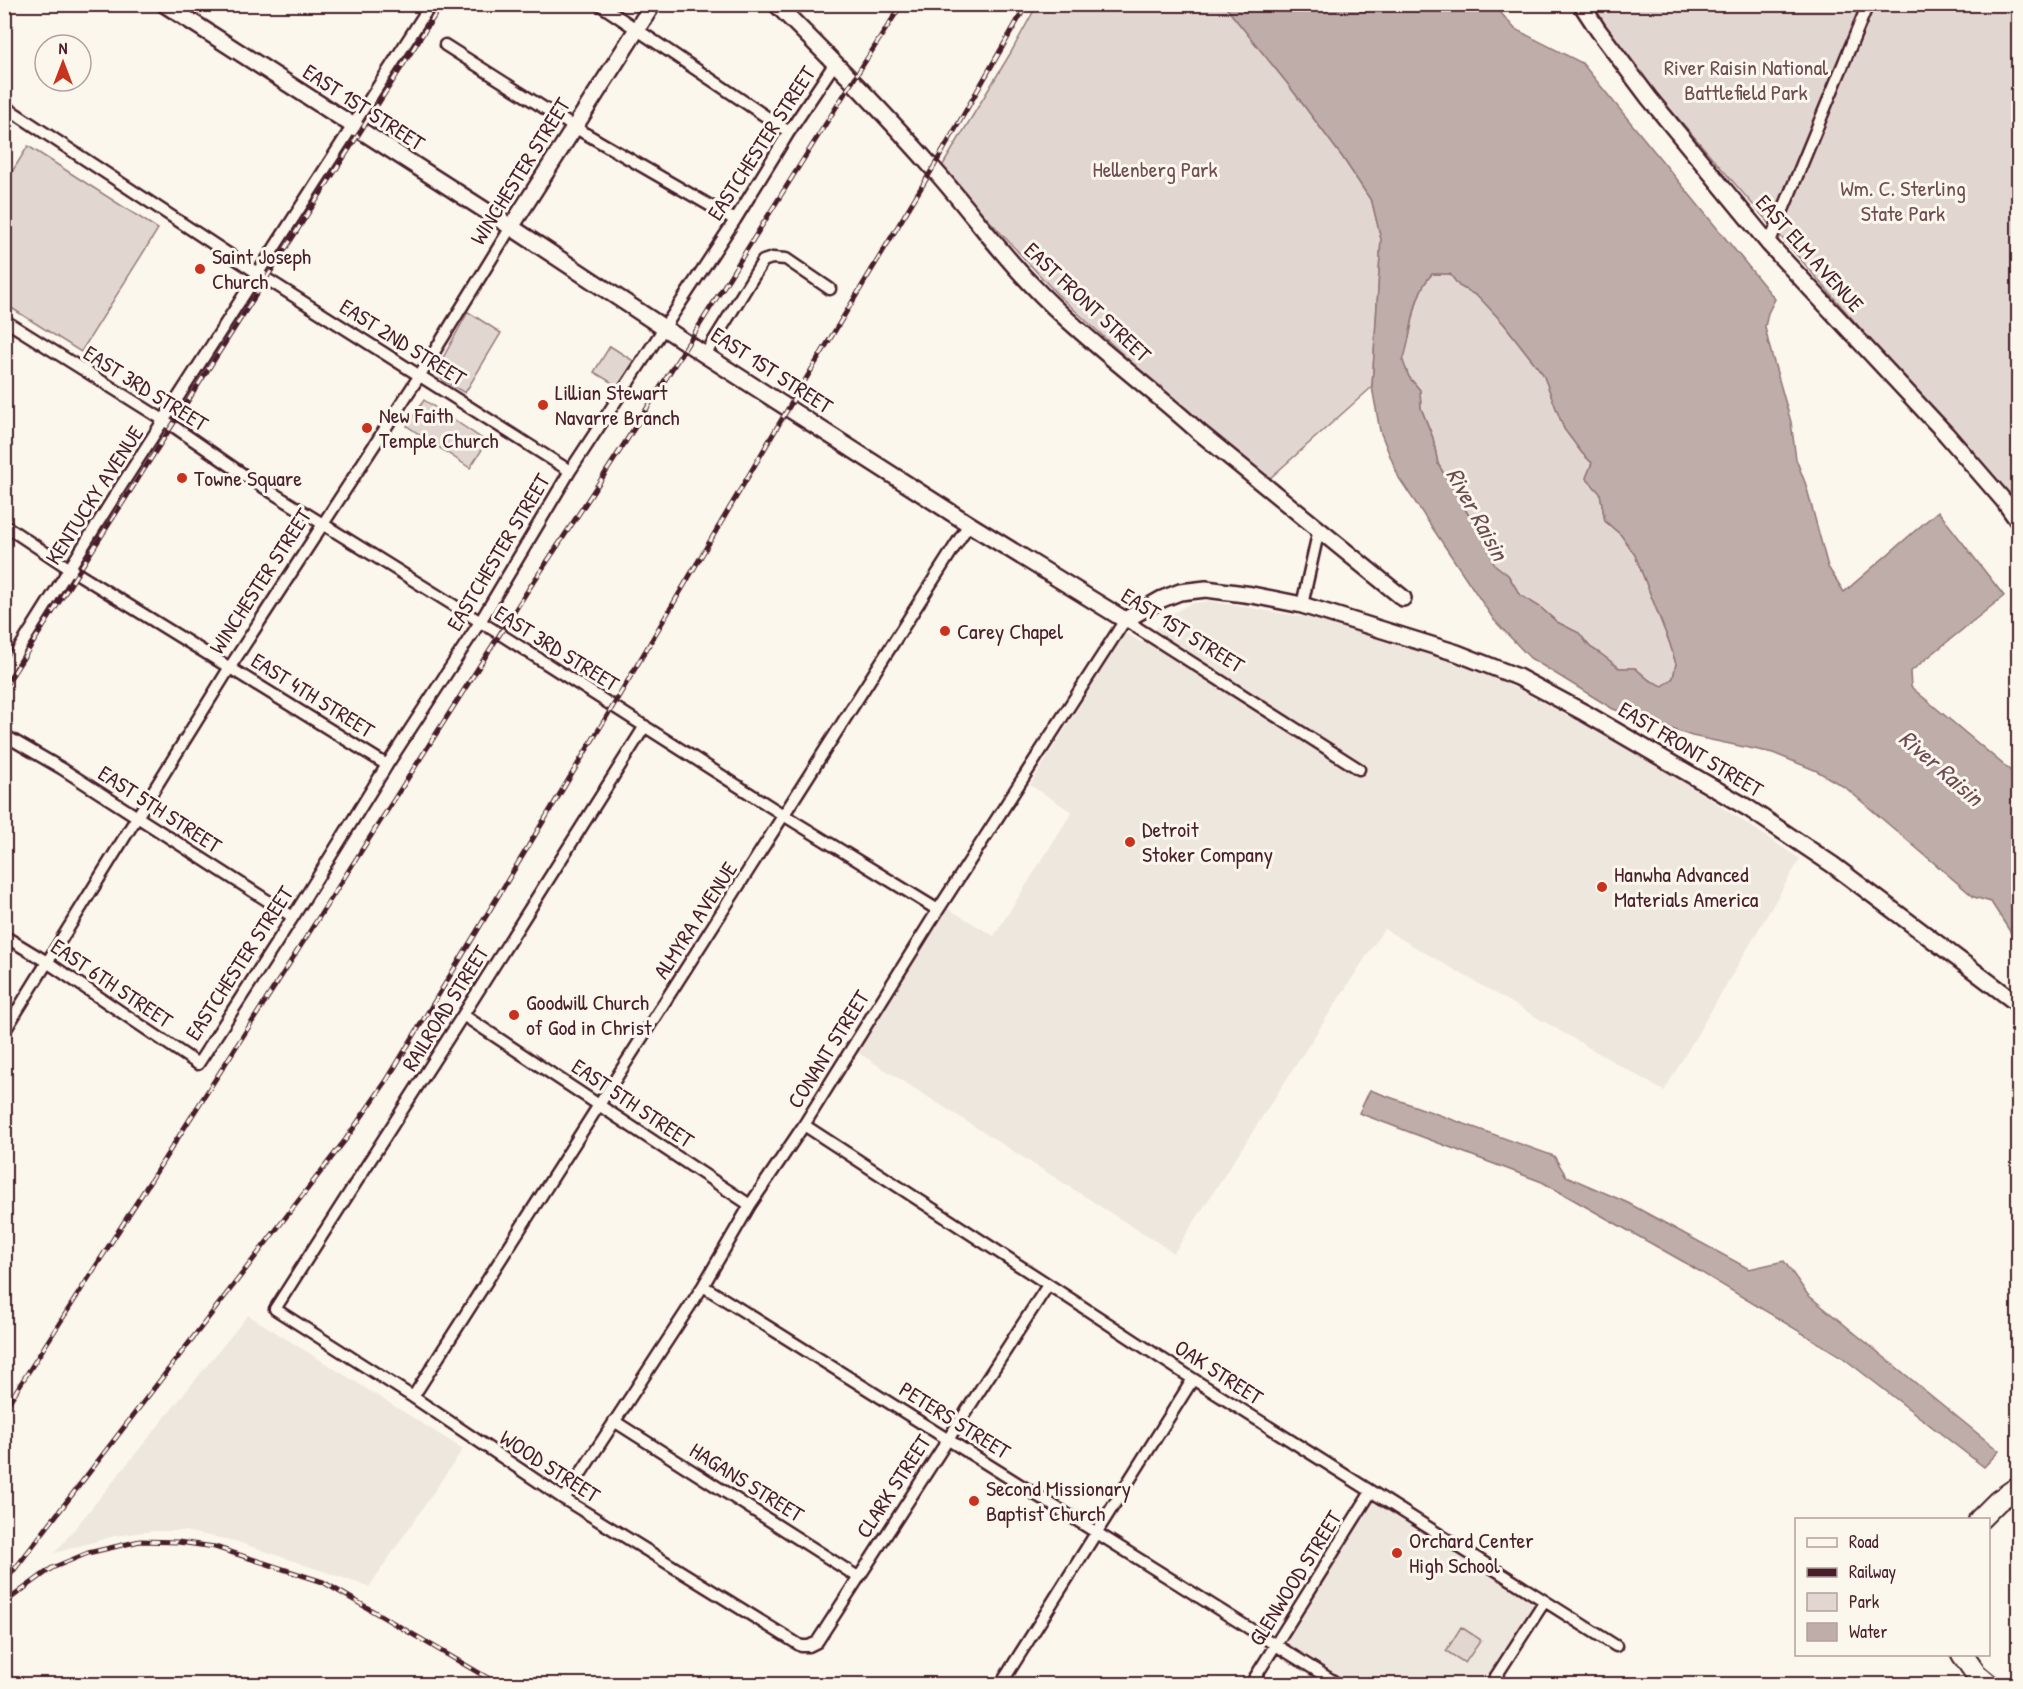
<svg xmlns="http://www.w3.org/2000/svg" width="2023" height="1689" viewBox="0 0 2023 1689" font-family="'Patrick Hand',sans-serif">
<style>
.built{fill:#eee7de}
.green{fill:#e2d7d0;stroke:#967b7e;stroke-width:1.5}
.water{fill:#bfadaa;stroke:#907477;stroke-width:1.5;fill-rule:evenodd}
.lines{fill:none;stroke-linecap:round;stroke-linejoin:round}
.street-casing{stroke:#4a1f2b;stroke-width:15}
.secondary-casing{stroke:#4a1f2b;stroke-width:20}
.highway-casing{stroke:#4a1f2b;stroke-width:24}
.street{stroke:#fbf7ec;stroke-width:10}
.secondary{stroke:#fbf7ec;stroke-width:15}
.highway{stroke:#fbf7ec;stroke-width:20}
.rail-casing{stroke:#4a1f2b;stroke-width:5}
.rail{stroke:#fbf7ec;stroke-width:3;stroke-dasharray:9;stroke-linecap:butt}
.poi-dot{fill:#c8321e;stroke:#fbf7ec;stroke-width:2}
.labels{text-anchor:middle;stroke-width:6;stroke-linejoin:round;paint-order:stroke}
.park-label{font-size:22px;fill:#704d54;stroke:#fbf7ec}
.street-label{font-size:22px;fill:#4a1f2b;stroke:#fbf7ec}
.poi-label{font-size:22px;fill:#4a1f2b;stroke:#fbf7ec;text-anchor:start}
.water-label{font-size:24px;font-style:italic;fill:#6d4a51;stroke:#fbf7ec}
</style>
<rect width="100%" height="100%" fill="#fbf7ec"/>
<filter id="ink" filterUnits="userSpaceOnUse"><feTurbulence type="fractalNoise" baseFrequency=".0167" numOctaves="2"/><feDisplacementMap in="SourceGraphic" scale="12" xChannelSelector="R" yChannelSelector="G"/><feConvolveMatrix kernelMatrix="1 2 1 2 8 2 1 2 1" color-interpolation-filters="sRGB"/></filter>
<g filter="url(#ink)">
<path class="built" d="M1209 601 1327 621 1411 643 1475 667 1610 738 1683 781 1800 859 1664 1091 1384 929 1174 1253 857 1052 947 908 994 936 1072 812 1030 785 1125 633 1141 642 1170 615 1189 604Z
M248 1315 463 1449 369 1587 235 1541 184 1531H152L114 1536 55 1553Z
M1373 1502 1536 1604 1485 1684H1348L1284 1644Z"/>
<path class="green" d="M1037 5H1224L1287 83 1343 158 1372 202 1381 239 1372 387 1269 479 1201 426 1057 294 941 168 1010 54Z
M1593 5H2018V510L1631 64 1610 34Z
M28 146 158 229 81 352 5 304V183Z
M1432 274H1450L1459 286 1479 297 1504 324 1543 374 1564 429 1582 453 1592 463 1586 478 1600 493 1605 521 1621 535 1635 555 1670 644 1676 664 1673 678 1662 687 1649 680 1635 668H1620L1601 654 1590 647 1579 633 1557 622 1540 607 1520 595 1508 575 1493 564 1484 532 1468 514 1438 464 1433 438 1421 408 1420 390 1409 377 1402 361C1414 333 1411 296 1432 274Z
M468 312 501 333 465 393 444 381 437 375 438 367Z
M610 346 635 362 619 387 594 372Z
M424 400 487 442 470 468 407 426Z
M1461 1627 1481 1640 1465 1663 1446 1651Z"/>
<path class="water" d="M1224 5H1494L1515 29 1582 63 1775 299 1768 313 1765 327 1769 345 1791 422 1796 459 1806 485 1828 567 1844 592 1938 511 2004 596 1910 672 1911 687 2018 777V944L1991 902 1974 897 1846 788 1817 771 1773 753 1692 736 1613 709 1530 658 1494 620 1399 478 1380 431 1372 387 1381 239 1372 202 1343 158 1287 83ZM1432 274H1450L1459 286 1479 297 1504 324 1543 374 1564 429 1582 453 1592 463 1586 478 1600 493 1605 521 1621 535 1635 555 1670 644 1676 664 1673 678 1663 686 1649 680 1635 668H1619L1601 654 1590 647 1579 633 1557 622 1540 607 1520 595 1508 575 1494 564 1484 532 1468 514 1438 464 1433 438 1421 408 1420 390 1409 377 1403 361C1413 333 1411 296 1432 274Z
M1370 1090 1554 1156 1566 1176 1628 1203 1749 1269 1784 1261 1808 1295 1999 1451 1984 1467 1842 1357 1684 1262 1542 1182 1359 1113Z"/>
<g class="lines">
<defs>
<path id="street" d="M599 4 789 132
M445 45 574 127 735 220
M4 106 259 274 570 471
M1769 244 1868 4
M4 320 173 426 244 475 500 634 785 816 938 910
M705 355 763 261 772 258 786 259 830 289
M4 525 70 569 387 765
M1302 605 1319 529
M4 673 116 494 431 4
M645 726 463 1015 275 1309 413 1397 564 1499 801 1646H809L817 1642 1048 1285
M4 735 61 768 293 917
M4 936 47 962 198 1064 293 917 387 765 480 622 570 471 735 220 789 132 835 63
M463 1015 750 1205
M4 1032 230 667 420 375 511 227
M804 1125 1193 1379 1616 1646
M703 1286 1338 1684
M413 1397 969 524
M614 1421 858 1577
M564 1499 703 1286 750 1205 804 1125 938 910 1125 620 1359 769
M1001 1684 1193 1379
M1251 1684 1371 1492
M1491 1684 1544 1602"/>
<path id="secondary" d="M164 4 511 227 705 355 969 524 1125 620 1162 599 1180 592 1206 589 1252 595 1302 605 1457 653 1518 677 1585 713 1748 808 1833 865 2018 1004
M776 4C831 59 886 114 937 173 969 209 997 249 1031 284 1082 338 1144 382 1199 432L1403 598
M1581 4 1598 30 1649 98 1769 244 1946 434 2004 501 2018 521
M511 227 653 4"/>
<path id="highway" d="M1979 1520 1998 1501 2018 1487
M1962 1654 1976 1674 1988 1684"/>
</defs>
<use href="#street" class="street-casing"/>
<use href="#secondary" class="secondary-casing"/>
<use href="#highway" class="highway-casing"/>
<use href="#street" class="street"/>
<use href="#secondary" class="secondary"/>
<use href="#highway" class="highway"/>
<defs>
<path id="rail" d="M4 688 442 4
M4 1410 528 590C658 398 776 199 902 4
M4 1583 346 1139 387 1080 613 706 789 407 933 168 1027 4
M4 1603 52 1568 88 1553 140 1541 178 1542 215 1547 323 1582 498 1684"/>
</defs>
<use href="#rail" class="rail-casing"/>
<use href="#rail" class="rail"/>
</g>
</g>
<g class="poi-dot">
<circle cx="200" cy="269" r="6"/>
<circle cx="543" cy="405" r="6"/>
<circle cx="367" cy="428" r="6"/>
<circle cx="182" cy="478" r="6"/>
<circle cx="945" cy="631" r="6"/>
<circle cx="1130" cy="842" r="6"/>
<circle cx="1602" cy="887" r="6"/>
<circle cx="514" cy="1015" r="6"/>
<circle cx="974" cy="1501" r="6"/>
<circle cx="1397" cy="1553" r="6"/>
</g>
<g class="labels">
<g class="park-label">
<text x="1746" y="75">River Raisin National<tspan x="1746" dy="25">Battlefield Park</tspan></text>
<text x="1155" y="177">Hellenberg Park</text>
<text x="1903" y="196">Wm. C. Sterling<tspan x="1903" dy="25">State Park</tspan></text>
</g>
<g class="street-label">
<text transform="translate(364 107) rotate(33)" y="8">EAST 1ST STREET</text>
<text transform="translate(761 143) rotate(-57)" y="8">EASTCHESTER STREET</text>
<text transform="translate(520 171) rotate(-58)" y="8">WINCHESTER STREET</text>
<text transform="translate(1810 253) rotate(48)" y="8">EAST ELM AVENUE</text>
<text transform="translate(1088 302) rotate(43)" y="8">EAST FRONT STREET</text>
<text transform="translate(403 342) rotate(32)" y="8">EAST 2ND STREET</text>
<text transform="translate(772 370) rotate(33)" y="8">EAST 1ST STREET</text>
<text transform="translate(146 388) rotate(32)" y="8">EAST 3RD STREET</text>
<text transform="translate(94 495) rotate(-57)" y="8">KENTUCKY AVENUE</text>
<text transform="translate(498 552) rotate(-59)" y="8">EASTCHESTER STREET</text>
<text transform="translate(260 581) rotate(-57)" y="8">WINCHESTER STREET</text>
<text transform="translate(1183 630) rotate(32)" y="8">EAST 1ST STREET</text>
<text transform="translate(557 648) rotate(32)" y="8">EAST 3RD STREET</text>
<text transform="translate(313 695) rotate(32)" y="8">EAST 4TH STREET</text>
<text transform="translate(1691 749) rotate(31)" y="8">EAST FRONT STREET</text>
<text transform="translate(160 809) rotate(33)" y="8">EAST 5TH STREET</text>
<text transform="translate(695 920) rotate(-57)" y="8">ALMYRA AVENUE</text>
<text transform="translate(239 963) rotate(-57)" y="8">EASTCHESTER STREET</text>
<text transform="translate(112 983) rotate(34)" y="8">EAST 6TH STREET</text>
<text transform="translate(445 1008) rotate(-58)" y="8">RAILROAD STREET</text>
<text transform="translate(828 1049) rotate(-58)" y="8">CONANT STREET</text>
<text transform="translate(633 1103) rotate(34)" y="8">EAST 5TH STREET</text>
<text transform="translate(1219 1372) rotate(33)" y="8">OAK STREET</text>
<text transform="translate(955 1420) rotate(32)" y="8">PETERS STREET</text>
<text transform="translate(550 1466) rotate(33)" y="8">WOOD STREET</text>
<text transform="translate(747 1482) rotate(32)" y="8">HAGANS STREET</text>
<text transform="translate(893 1486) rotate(-57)" y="8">CLARK STREET</text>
<text transform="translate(1295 1578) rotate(-58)" y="8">GLENWOOD STREET</text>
</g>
<g class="poi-label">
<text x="212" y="264">Saint Joseph<tspan x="212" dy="25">Church</tspan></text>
<text x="555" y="400">Lillian Stewart<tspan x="555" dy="25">Navarre Branch</tspan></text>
<text x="379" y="423">New Faith<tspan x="379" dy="25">Temple Church</tspan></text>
<text x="194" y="486">Towne Square</text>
<text x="957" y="639">Carey Chapel</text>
<text x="1142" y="837">Detroit<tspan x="1142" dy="25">Stoker Company</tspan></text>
<text x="1614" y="882">Hanwha Advanced<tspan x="1614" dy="25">Materials America</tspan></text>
<text x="526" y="1010">Goodwill Church<tspan x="526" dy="25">of God in Christ</tspan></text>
<text x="986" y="1496">Second Missionary<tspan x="986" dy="25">Baptist Church</tspan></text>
<text x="1409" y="1548">Orchard Center<tspan x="1409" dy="25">High School</tspan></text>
</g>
<g class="water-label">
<text transform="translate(1477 514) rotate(61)" y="8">River Raisin</text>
<text transform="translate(1941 768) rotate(41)" y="8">River Raisin</text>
</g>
</g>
<rect width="2023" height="1689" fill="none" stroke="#fbf7ec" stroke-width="24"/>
<rect x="12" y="12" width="1999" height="1665" fill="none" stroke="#4a1f2b" stroke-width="2" filter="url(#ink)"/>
<rect x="1795" y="1518" width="195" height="138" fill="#fbf7ec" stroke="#b4a19f" stroke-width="1.5"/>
<rect x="1807" y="1538" width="30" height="9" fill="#fbf7ec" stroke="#b4a19f" stroke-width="1.5"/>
<text x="1849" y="1548" font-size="18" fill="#4a1f2b">Road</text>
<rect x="1807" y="1568" width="30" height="9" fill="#4a1f2b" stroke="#b4a19f" stroke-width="1.5"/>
<text x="1849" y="1578" font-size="18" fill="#4a1f2b">Railway</text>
<rect x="1807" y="1593" width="30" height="18" fill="#e2d7d0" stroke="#b4a19f" stroke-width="1.5"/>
<text x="1849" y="1608" font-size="18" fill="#4a1f2b">Park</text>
<rect x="1807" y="1623" width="30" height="18" fill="#bfadaa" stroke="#b4a19f" stroke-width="1.5"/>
<text x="1849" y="1638" font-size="18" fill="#4a1f2b">Water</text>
<g transform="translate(63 63)"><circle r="28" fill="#fbf7ec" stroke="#b4a19f" stroke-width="1.5"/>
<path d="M0-4.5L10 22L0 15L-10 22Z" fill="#c8321e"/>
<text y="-9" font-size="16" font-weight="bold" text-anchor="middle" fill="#4a1f2b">N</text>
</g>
</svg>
